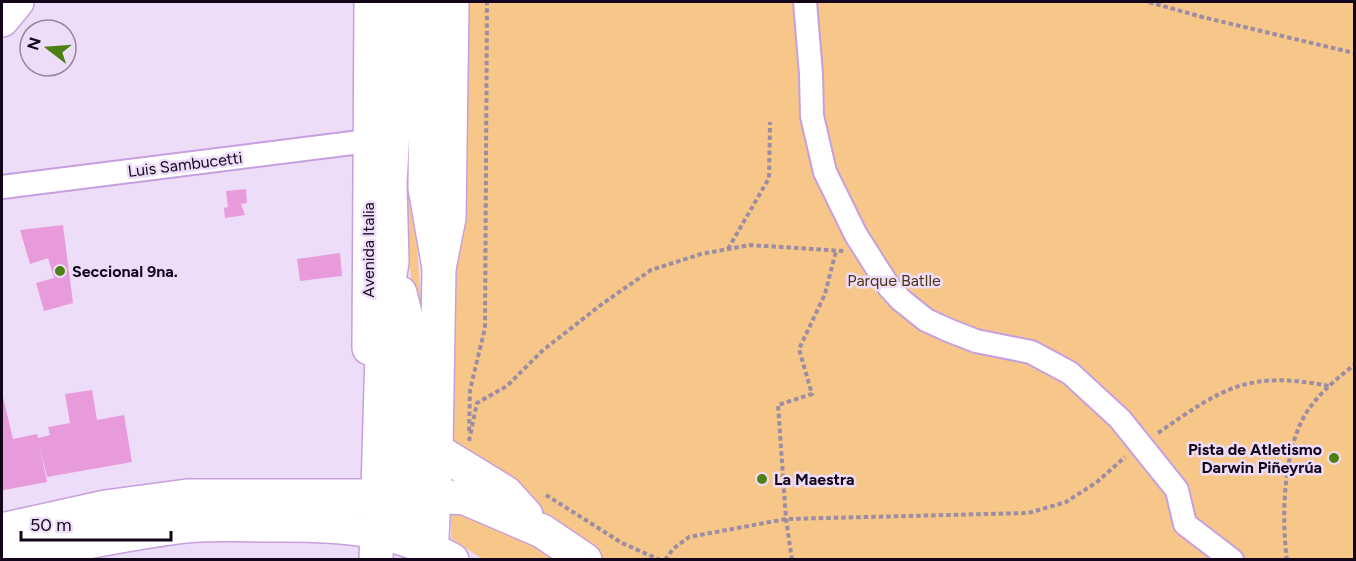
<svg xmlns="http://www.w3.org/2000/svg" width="1356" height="561" viewBox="0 0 1356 561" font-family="Figtree,sans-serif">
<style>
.green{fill:#f7c78a}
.building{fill:#e79bdb}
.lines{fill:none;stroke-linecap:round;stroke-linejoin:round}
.street-casing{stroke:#c79fdf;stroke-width:26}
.secondary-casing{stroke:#c79fdf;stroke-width:36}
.primary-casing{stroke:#c79fdf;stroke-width:36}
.path{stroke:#9c8da5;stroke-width:4;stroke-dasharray:4.5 3;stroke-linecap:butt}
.street{stroke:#fff;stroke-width:22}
.secondary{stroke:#fff;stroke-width:33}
.primary{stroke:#fff;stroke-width:33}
.poi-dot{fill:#4e8114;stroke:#eeddf8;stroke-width:2}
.labels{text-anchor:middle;stroke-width:5;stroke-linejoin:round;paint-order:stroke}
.street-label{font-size:16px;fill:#13051a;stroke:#eeddf8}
.poi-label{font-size:16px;font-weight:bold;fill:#13051a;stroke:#eeddf8;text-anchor:start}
.park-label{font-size:16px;fill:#4e3512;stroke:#eeddf8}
</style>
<rect width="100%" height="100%" fill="#eeddf8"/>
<path class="green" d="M452 2H1354V559H585L434 496Z
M411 64 412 182 424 339 416 329 403 194Z
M456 509 491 519 556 559H482L451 538V513Z"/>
<path class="building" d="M246 189 247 203 241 204 245 215 225 218 224 208 228 207 226 191Z
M63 225 73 303 44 311 36 283 54 278 48 258 30 264 20 230Z
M340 253 342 276 300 281 297 259Z
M92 390 97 420 124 415 132 462 47 477 39 444 47 482 4 490 2 493V393L13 439 37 434 38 438 50 435 48 427 70 423 65 394Z"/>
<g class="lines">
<defs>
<path id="street" d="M805 2 811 74 812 116 825 172 856 235 889 287 901 300 926 320 948 330 976 341 1031 352 1070 373 1120 419 1177 490 1185 524 1232 560
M2 187 368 141"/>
<path id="secondary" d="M2 20 17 2
M439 268 449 218 452 2
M369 348 371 2
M436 450 506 493 526 515
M2 530 105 507 187 496H434L465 498 542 531 585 560
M2 559C63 547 124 533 185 526 217 523 249 525 281 525 345 525 394 528 452 560"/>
<path id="primary" d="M427 2 425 188 439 268 436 450 431 560
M400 293 406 317 405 510 410 525 431 548
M376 560 383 317 392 262 390 184 400 2"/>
</defs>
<use href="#street" class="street-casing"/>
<use href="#secondary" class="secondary-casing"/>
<use href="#primary" class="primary-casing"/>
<path class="path" d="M1149 2 1202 17 1354 53
M728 249 769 178 770 122
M469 431 470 390 485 328 487 2
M1158 433C1223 388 1248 370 1329 386
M469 441 477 403 507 386 542 351 602 304 651 270 701 254 750 245 844 251
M546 495 622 543 660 560
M665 560 673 549 689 537 786 519 1028 513 1066 502 1097 482 1125 457
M792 560 786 519 778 405 812 394 799 349 825 294 836 251
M1287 560C1281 516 1283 442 1311 406 1323 390 1339 377 1354 365"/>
<use href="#street" class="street"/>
<use href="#secondary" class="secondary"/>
<use href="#primary" class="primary"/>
</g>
<g class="poi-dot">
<circle cx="60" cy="271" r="6"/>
<circle cx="1334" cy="458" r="6"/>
<circle cx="762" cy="479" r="6"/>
</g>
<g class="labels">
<g class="street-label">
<text transform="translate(185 164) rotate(-7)" y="6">Luis Sambucetti</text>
<text transform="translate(368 250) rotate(-90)" y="6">Avenida Italia</text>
</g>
<g class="poi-label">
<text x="72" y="277">Seccional 9na.</text>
<text x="1322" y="455" text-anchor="end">Pista de Atletismo<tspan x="1322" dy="18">Darwin Piñeyrúa</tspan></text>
<text x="774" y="485">La Maestra</text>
</g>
<g class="park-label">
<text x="894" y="286">Parque Batlle</text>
</g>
</g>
<rect width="1356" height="561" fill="none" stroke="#13051a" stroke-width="6"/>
<g transform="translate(48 48) rotate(287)"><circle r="28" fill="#eeddf8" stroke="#96879f" stroke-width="1.5"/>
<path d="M0-4.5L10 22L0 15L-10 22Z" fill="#4e8114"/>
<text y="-9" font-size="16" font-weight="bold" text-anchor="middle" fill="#13051a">N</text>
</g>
<path d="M21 531v9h150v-9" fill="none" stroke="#13051a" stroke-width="3"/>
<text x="30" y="531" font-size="18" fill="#13051a" stroke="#eeddf8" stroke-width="4.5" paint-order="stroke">50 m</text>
</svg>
